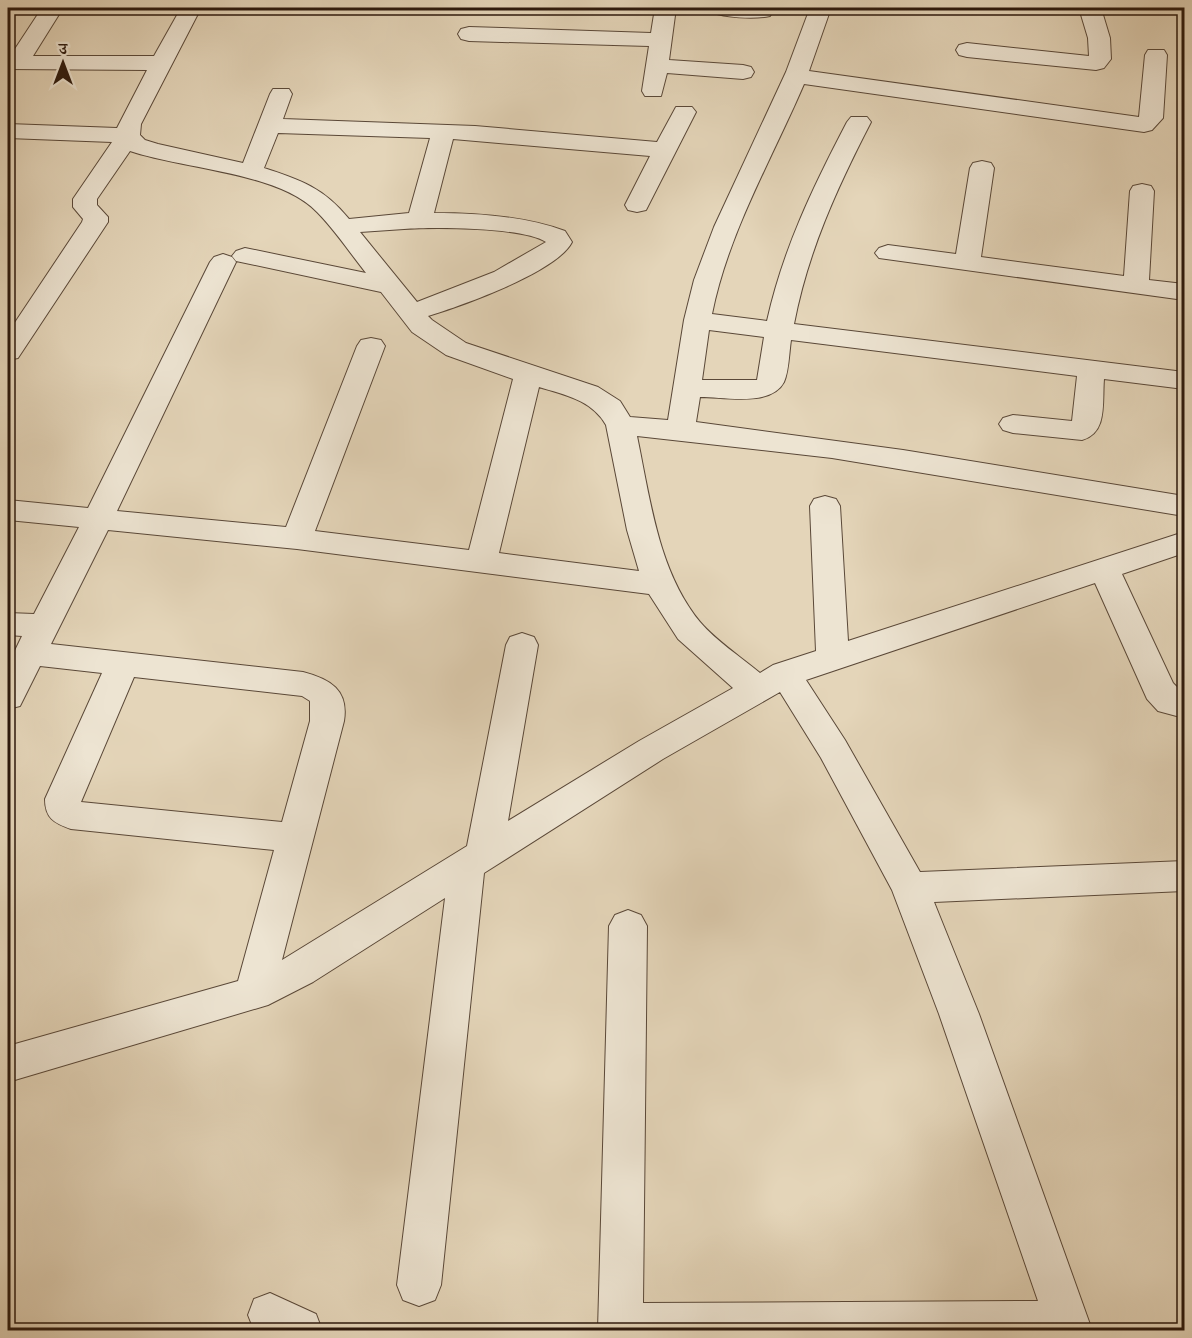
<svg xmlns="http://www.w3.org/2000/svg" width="1192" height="1338" viewBox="0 0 1192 1338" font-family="'IM FELL French Canon','Noto Serif Devanagari',serif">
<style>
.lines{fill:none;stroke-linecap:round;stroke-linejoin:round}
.minor-casing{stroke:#5a4838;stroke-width:2}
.minor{fill:#ede4d2;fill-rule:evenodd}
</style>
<rect width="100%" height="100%" fill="#e4d5b9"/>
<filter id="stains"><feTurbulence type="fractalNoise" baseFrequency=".00333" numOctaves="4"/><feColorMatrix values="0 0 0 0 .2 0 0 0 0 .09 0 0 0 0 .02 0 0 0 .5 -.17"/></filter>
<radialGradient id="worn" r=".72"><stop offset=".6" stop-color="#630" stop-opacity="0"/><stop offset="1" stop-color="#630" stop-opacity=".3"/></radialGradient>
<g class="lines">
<defs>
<path id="minor" d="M42 8H63L33 56H154L181 8H201L141 124 140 135 145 140 158 144 243 163 270 94 273 89H289L292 94 283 119 475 126 657 142 676 107H692L696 112 646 210 637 212 628 210 625 205 650 156 453 139 434 213C477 213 524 216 565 231L572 242C557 272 461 306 428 316L432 320 466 343 598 387 620 401 630 417 668 420 684 320 694 280 714 227 786 72 810 8H831L809 71 1139 117 1145 55 1148 50H1164L1167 55 1163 118 1152 130 1144 132 804 84C772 159 728 233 712 314L767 321C783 249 813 187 847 122L851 117H867L871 122C837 188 808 251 794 324L1184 372V389L1104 379C1102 402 1108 433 1082 440L1013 433 1003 430 999 424 1003 418 1013 415 1072 421 1077 376 791 340C789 353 789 371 784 382 771 407 724 397 700 397L696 422 903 450 1184 496V516L832 458 637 436C650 498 658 571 700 622 716 641 741 657 760 673L773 665 816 651 810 506 814 499 825 496 836 499 840 506 848 641 1184 532V553L1122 574 1173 683 1184 694V718L1158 711 1147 699 1095 583 806 680 845 740 920 872 1184 861V891L934 902 979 1014 1092 1330H598L609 926 615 915 628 910 641 915 647 926 643 1303 1038 1301 939 1014 892 890 821 758 780 692 663 759 484 873 441 1285 435 1300 419 1306 403 1300 397 1285 445 898 313 982 268 1005 8 1082V1046L238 981 274 850 71 829C54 823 45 818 45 799L102 673 40 666 20 706 8 709V665L22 636 8 635V613L34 614 79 527 8 520V500L88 508 210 262 214 257 223 254 232 257 236 262 117 511 286 527 357 346 361 340 371 338 381 340 385 346 315 531 469 550 513 379 446 355 412 332 381 292 236 261 232 256 236 251 245 248 366 273C350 253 335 230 317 212 279 172 182 169 130 151L97 199V205L108 217V222L18 358 8 360V333L82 222 83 219 73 207V199L112 142 8 138V124L117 128 147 70 8 69V55H11ZM278 133 430 138 409 213 349 219C324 188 301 180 264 168ZM404 229C434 227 522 227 546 242L494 272 417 302 360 232ZM709 330 764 337 757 380H702ZM539 387C565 395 592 400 606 425L627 530 639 571 499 553ZM108 530 297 549 649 594 678 639 733 688 639 741 508 821 538 645 534 637 522 633 510 637 506 645 467 846 282 960 344 721C349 690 330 679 303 672L51 644ZM134 677 302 696 310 701V721L282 822 81 802Z
M655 8H676L669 60 743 65 751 67 754 72 751 77 743 79 667 73 661 96H645L642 91 649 46 469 41 461 39 458 34 461 29 469 27 651 33Z
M705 8H770L773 11 770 16C752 20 726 17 709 12Z
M1079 8H1101L1110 38 1111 59 1104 68 1096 70 967 57 959 55 956 50 959 45 967 43 1089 56 1088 38Z
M982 161 991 163 994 168 981 257 1124 276 1130 191 1133 186 1142 184 1151 186 1154 191 1149 280 1184 284V300L879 258 875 253 879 248 888 245 956 254 970 168 973 163Z
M270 1293 316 1314 322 1330H254L248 1315 254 1299Z"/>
</defs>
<use href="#minor" class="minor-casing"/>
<use href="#minor" class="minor"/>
</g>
<rect width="1192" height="1338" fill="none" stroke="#e4d5b9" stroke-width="30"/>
<rect x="9" y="9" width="1174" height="1320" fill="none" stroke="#2c190d" stroke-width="3"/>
<rect x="15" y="15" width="1162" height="1308" fill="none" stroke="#2c190d" stroke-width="1.5"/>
<g transform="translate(63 63)" stroke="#ede4d2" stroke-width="4.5" paint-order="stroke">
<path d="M0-4.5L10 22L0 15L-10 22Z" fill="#2c190d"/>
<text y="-9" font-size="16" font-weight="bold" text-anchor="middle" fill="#2c190d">उ</text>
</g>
<rect width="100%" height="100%" filter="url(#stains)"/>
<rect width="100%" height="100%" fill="url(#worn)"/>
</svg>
